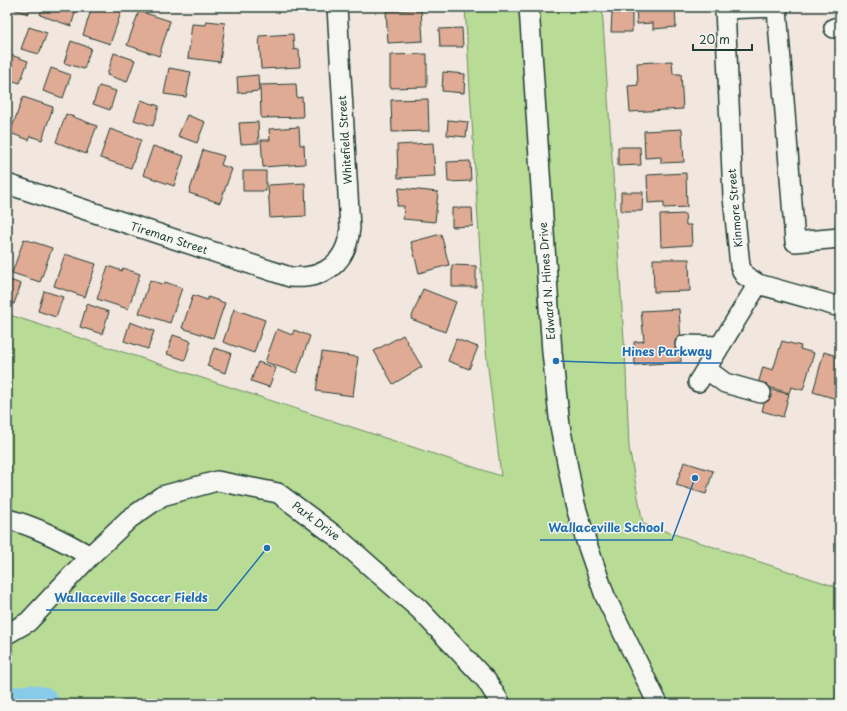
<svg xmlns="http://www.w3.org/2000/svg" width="847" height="711" viewBox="0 0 847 711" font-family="'Playpen Sans',sans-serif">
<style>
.green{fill:#b8db95;stroke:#6c8c64}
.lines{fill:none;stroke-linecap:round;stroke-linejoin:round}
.river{stroke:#88cbe9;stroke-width:35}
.building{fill:#e0ab94;stroke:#1f3d34}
.minor-casing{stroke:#1f3d34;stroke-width:22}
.minor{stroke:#f6f6f2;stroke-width:19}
.labels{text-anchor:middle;stroke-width:3;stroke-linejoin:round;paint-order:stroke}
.street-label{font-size:11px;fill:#1f3d34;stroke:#f6f6f2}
.leader{fill:none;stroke:#1f6fb2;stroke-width:1.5}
.callout-dot{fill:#1f6fb2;stroke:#f6f6f2;stroke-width:1.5}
.callout-label{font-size:12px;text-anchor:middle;font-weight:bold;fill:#1f6fb2;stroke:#f6f6f2;stroke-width:3;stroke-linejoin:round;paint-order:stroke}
</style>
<rect width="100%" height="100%" fill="#f2e7df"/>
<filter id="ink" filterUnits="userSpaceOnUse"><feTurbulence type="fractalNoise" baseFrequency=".025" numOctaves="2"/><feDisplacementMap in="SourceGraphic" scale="8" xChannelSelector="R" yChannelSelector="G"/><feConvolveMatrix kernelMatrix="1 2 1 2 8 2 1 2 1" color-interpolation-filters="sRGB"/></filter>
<g filter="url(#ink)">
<path class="green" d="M465 7H602L626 370 629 447 643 524 840 588V704H7V314L501 476 486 351Z"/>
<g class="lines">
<path class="river" d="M15 704 29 702 42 704"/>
</g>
<path class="building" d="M8 7H30L28 14Z
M43 7H77L71 26 40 15Z
M92 7H123L110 44 83 35Z
M636 7H675L676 27 653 29V23L637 24Z
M421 9 423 41 388 43 386 11Z
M139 11 170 21 159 56 127 45Z
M612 13H632V32H611Z
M207 21 225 23 220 62 188 58 192 24 206 25Z
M29 27 47 33 39 54 21 49Z
M462 28 463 47H440L439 29Z
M293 34 294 50 299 49 300 67 261 69 259 36Z
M71 41 91 48 84 69 64 63Z
M114 53 135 60 127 82 107 75Z
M8 54 28 61 20 83 7 79V57Z
M427 54V87L390 88V55Z
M672 61 673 74H681L683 109 630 112 628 86 638 85 637 63Z
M51 68 71 75 63 98 43 91Z
M169 68 191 72 186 97 164 94Z
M443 72 465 74 464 93 442 91Z
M258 75 259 91 238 93 237 77Z
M296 84 297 98 302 97 303 117 261 118 260 85Z
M99 86 116 91 110 110 93 104Z
M23 97 53 107 42 140 30 136 29 140 10 133Z
M428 99 429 131 392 132 391 100Z
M141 100 159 106 153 126 134 120Z
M66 114 97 126 86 154 56 142Z
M187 115 205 122 197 143 178 136Z
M448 120 468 122 466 137 447 135Z
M258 122 259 143 241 144 239 123Z
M299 127 300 145H304L305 164 263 167 261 140H270L269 129Z
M110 129 141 140 131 168 100 158Z
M682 129 684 162 661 163V157L645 158 644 131Z
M433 143 435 176 398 178 397 145Z
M153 146 184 156 174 186 143 175Z
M618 147H640L641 165 618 166Z
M203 150 224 156 221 165 232 169 220 203 189 193Z
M470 161 471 181 448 182 447 162Z
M243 171H266V191H243Z
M686 173 687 207 664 208V202L648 203 647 175Z
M305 183 306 216 270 218 268 185Z
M399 188 438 192 435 222 403 219 404 206H397Z
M621 192H643L642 211H621Z
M452 208H472L473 226 452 227Z
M685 214 686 225H691L692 245 661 247 660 215Z
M441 234 449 265 419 273 411 242Z
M24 239 52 248 40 282 12 273Z
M65 254 96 264 85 297 54 286Z
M653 259H689L690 291 654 292Z
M452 265 476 266V287H452Z
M108 266 122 271 123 268 140 274 128 309 97 299Z
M7 279 21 284 14 304 7 302Z
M150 280 164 285 165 282 182 288 170 323 139 313Z
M423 289 456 302 445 332 411 319Z
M44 291 63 297 56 317 38 311Z
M193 295 207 300 208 297 225 303 213 338 182 328Z
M87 304 109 312 102 334 80 327Z
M234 309 265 320 254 353 223 342Z
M679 309 681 342H680L681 362 635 365 634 342 644 341 641 311Z
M130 322 154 331 148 349 124 341Z
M277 329 292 335 294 330 310 336 297 373 265 362Z
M173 335 191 341 185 360 167 354Z
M403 335 422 367 393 384 374 351Z
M456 339 478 347 469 369 448 361Z
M782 341 801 346 800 349 814 353 803 390 791 387 789 393 758 384 763 367 773 370Z
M214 348 231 353 225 373 207 366Z
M322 352 358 357 353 396 316 391Z
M824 352 840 357V400L813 392Z
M258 362 276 368 269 387 251 381Z
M768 389 789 394 783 417 762 411Z
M684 462 713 471 706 494 676 485Z"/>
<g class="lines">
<defs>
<path id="minor" d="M529 7 552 352 560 426 575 504 587 544 605 596 658 704
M725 7 733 197 740 266 744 275 758 284 840 307
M725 9 777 7 778 22 795 242 840 238
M834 28 840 27
M7 184 290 277C325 280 347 262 350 228L337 7
M685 345 720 346
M706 369 725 383 761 393
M698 382 758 284
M7 519C36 526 64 541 90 556
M7 634 28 622 90 556 129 519 162 496 217 481 278 493 337 537 419 609 486 680 501 704"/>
</defs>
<use href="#minor" class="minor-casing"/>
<use href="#minor" class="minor"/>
</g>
</g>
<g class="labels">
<g class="street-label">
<text transform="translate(345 140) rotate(-94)" y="4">Whitefield Street</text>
<text transform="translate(735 208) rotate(-95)" y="4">Kinmore Street</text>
<text transform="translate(169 238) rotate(18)" y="4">Tireman Street</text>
<text transform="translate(547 281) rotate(-94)" y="4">Edward N. Hines Drive</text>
<text transform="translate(316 521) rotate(37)" y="4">Park Drive</text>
</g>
</g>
<path class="leader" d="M556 361L614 363H721M695 478L672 540H540M267 548L217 610H46"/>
<g class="callout-dot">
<circle cx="556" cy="361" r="4"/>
<circle cx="695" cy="478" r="4"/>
<circle cx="267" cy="548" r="4"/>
</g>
<g class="callout-label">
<text x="667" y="356">Hines Parkway</text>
<text x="606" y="532">Wallaceville School</text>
<text x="131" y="602">Wallaceville Soccer Fields</text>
</g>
<rect width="847" height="711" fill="none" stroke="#f6f6f2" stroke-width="24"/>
<rect x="12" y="12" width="823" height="687" fill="none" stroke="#1f3d34" stroke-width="1.5" filter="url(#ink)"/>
<path d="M693 44v6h59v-6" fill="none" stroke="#1f3d34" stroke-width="2"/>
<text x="699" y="44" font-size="12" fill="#1f3d34" stroke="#f6f6f2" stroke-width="3" paint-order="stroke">20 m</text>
</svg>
